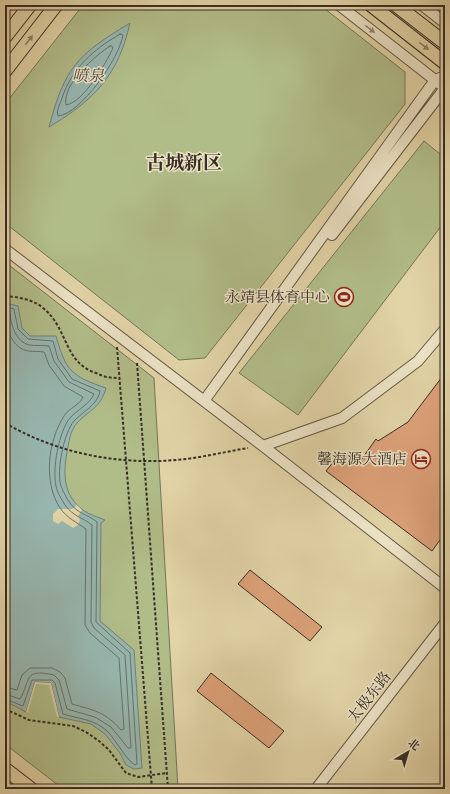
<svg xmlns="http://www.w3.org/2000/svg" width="450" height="794" viewBox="0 0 450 794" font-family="'IM FELL DW Pica','Noto Serif SC',serif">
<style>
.green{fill:#b1bd89;stroke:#747658}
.water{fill:#97b7b0;stroke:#718079}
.pier{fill:#e2d4a7}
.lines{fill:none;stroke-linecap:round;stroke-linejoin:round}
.shore{stroke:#68726b;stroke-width:1}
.building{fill:#dda179;stroke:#382e26}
.minor-casing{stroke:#625846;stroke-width:12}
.major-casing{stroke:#382e26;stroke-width:15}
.path{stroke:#382e26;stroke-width:2;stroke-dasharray:3 2;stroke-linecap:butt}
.minor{stroke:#ece3c6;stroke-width:10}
.major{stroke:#e2d4a7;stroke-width:13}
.oneway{fill:#928876}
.oneway2{fill:#8d8166}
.labels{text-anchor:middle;stroke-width:3;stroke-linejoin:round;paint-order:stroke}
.poi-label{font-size:15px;fill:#382e26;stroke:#ece3c6;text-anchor:end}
.street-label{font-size:15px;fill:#382e26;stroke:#ece3c6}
.water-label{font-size:16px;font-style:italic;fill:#4b4942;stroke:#ece3c6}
.district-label{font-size:19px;font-weight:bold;fill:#382e26;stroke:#ece3c6}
</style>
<rect width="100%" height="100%" fill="#e2d4a7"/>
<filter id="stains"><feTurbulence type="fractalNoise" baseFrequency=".005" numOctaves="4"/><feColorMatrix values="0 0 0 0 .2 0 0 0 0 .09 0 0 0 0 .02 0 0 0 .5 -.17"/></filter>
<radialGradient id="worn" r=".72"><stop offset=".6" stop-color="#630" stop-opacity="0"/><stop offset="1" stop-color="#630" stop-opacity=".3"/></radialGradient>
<path class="green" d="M83 5H320L405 72V104L205 358 179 360 5 223V104Z
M424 141 445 158V221L298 415 239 373Z
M5 262 154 378 178 789H63L5 744Z"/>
<path class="water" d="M130 23C118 76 94 100 49 127 65 67 77 55 130 23Z
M5 303 18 306 22 328 30 336H56C66 371 71 376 106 388 100 409 90 409 77 423 70 431 69 442 67 452 63 474 63 495 83 510 89 515 98 517 105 520L101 523 100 621 134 650 142 768 134 769 126 765 120 753 105 734 91 724 59 717 51 683 35 682 26 712 5 701Z"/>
<path class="pier" d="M77 505 82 510 78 516 80 520 78 525 73 528 62 521 58 524 53 521V514L58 509H72Z
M35 682 51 683 59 717H57L49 685 36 684 28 712H26Z"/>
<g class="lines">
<path class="shore" d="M120 34 123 35C120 57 81 114 58 116 56 111 60 104 62 98 72 68 93 50 120 34Z
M110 46H112L113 48C106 63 84 102 66 105 62 84 95 56 110 46Z
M5 307 14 309 18 329 28 339 53 341 58 359 72 379 100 391C98 405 83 411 74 421 64 432 56 472 61 486 63 491 66 498 70 503 78 514 87 514 97 522L96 622 130 653 137 764 135 765C127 761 116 740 108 732 95 719 79 719 63 714L55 683 52 680H32L23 706 5 699
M5 312 10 314C11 325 16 342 29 345 35 346 43 345 49 346L54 361 69 382 94 394C90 404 77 410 70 418 59 431 52 469 56 486 57 492 62 500 65 505 74 517 82 517 92 525L91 622 94 628 125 655 131 748H128L111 727 95 717 67 709 59 680 54 675C23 668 31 680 20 699L5 694
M5 322C8 334 15 349 28 351 34 352 39 351 44 352L49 365 64 386 83 397C80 405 69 408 64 416 48 441 43 482 60 508 67 518 76 522 86 529L85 625 90 633 119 658 124 729 121 730C106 712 93 710 72 704L65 678 60 672 52 668H30L22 675 17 690 5 687"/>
</g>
<path class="building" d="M445 373V533L432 551 326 471 337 457 351 452 361 460 376 439 378 441 408 422Z
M250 570 322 627 310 641 238 584Z
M211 673 284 731 269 748 197 691Z"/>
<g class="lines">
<defs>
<path id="minor" d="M339 5 440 84
M422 5 445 23
M332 235 445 88
M5 249 263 446 445 588
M204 401 435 80 445 76
M263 446 342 418 418 361 445 329
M316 789 445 623"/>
<path id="major" d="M371 5 445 63
M396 5 445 43
M5 37 30 5
M5 71 56 5
M5 769 31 789"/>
</defs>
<use href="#minor" class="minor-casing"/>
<use href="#major" class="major-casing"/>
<path class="path" d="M5 296C17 297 33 299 43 308 69 329 63 362 96 373 104 377 110 378 120 378
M117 347 152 789
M137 363 168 789
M5 423C57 453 116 465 176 460 200 458 224 452 248 448
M5 709 29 720 73 726 86 732 99 741 109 750 126 773 138 777 167 773"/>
<use href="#minor" class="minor"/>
<use href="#major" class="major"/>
</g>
<defs><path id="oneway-solid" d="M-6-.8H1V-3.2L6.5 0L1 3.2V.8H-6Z"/></defs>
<use class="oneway" href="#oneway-solid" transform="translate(370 29) rotate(38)"/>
<g class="oneway2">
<use href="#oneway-solid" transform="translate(29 40) rotate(-52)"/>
<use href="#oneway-solid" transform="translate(424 46) rotate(38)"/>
</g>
<defs>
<symbol id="stadium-ring" viewBox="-11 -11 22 22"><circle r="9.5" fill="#ece3c6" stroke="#8f2418" stroke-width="1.5"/><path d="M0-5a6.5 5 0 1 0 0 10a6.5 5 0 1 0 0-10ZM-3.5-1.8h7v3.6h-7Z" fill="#8f2418"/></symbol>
<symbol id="hotel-ring" viewBox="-11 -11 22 22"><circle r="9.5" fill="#ece3c6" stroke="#8f2418" stroke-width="1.5"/><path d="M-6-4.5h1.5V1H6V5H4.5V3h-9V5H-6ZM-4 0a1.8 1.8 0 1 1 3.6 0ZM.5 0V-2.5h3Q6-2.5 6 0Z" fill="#8f2418"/></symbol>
</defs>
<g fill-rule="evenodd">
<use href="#stadium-ring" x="333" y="286" width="22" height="22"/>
<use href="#hotel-ring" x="410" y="448" width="22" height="22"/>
</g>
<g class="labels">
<g class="poi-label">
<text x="330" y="302">永靖县体育中心</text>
<text x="407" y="464">馨海源大酒店</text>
</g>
<g class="street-label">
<text transform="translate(369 697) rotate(-52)" y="5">太极东路</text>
</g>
<g class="water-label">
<text x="88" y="81">喷泉</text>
</g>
<g class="district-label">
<text x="184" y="169">古城新区</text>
</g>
</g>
<rect width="450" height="794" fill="none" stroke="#e2d4a7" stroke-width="20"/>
<rect x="6" y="6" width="438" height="782" fill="none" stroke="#382e26" stroke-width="2"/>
<rect x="10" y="10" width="430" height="774" fill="none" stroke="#382e26"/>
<g transform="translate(408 752) rotate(38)" stroke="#ece3c6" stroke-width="3" paint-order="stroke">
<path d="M0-3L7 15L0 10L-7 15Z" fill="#382e26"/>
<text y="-6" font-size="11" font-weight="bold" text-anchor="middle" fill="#382e26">北</text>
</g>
<rect width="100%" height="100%" filter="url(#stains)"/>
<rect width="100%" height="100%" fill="url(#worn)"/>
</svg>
